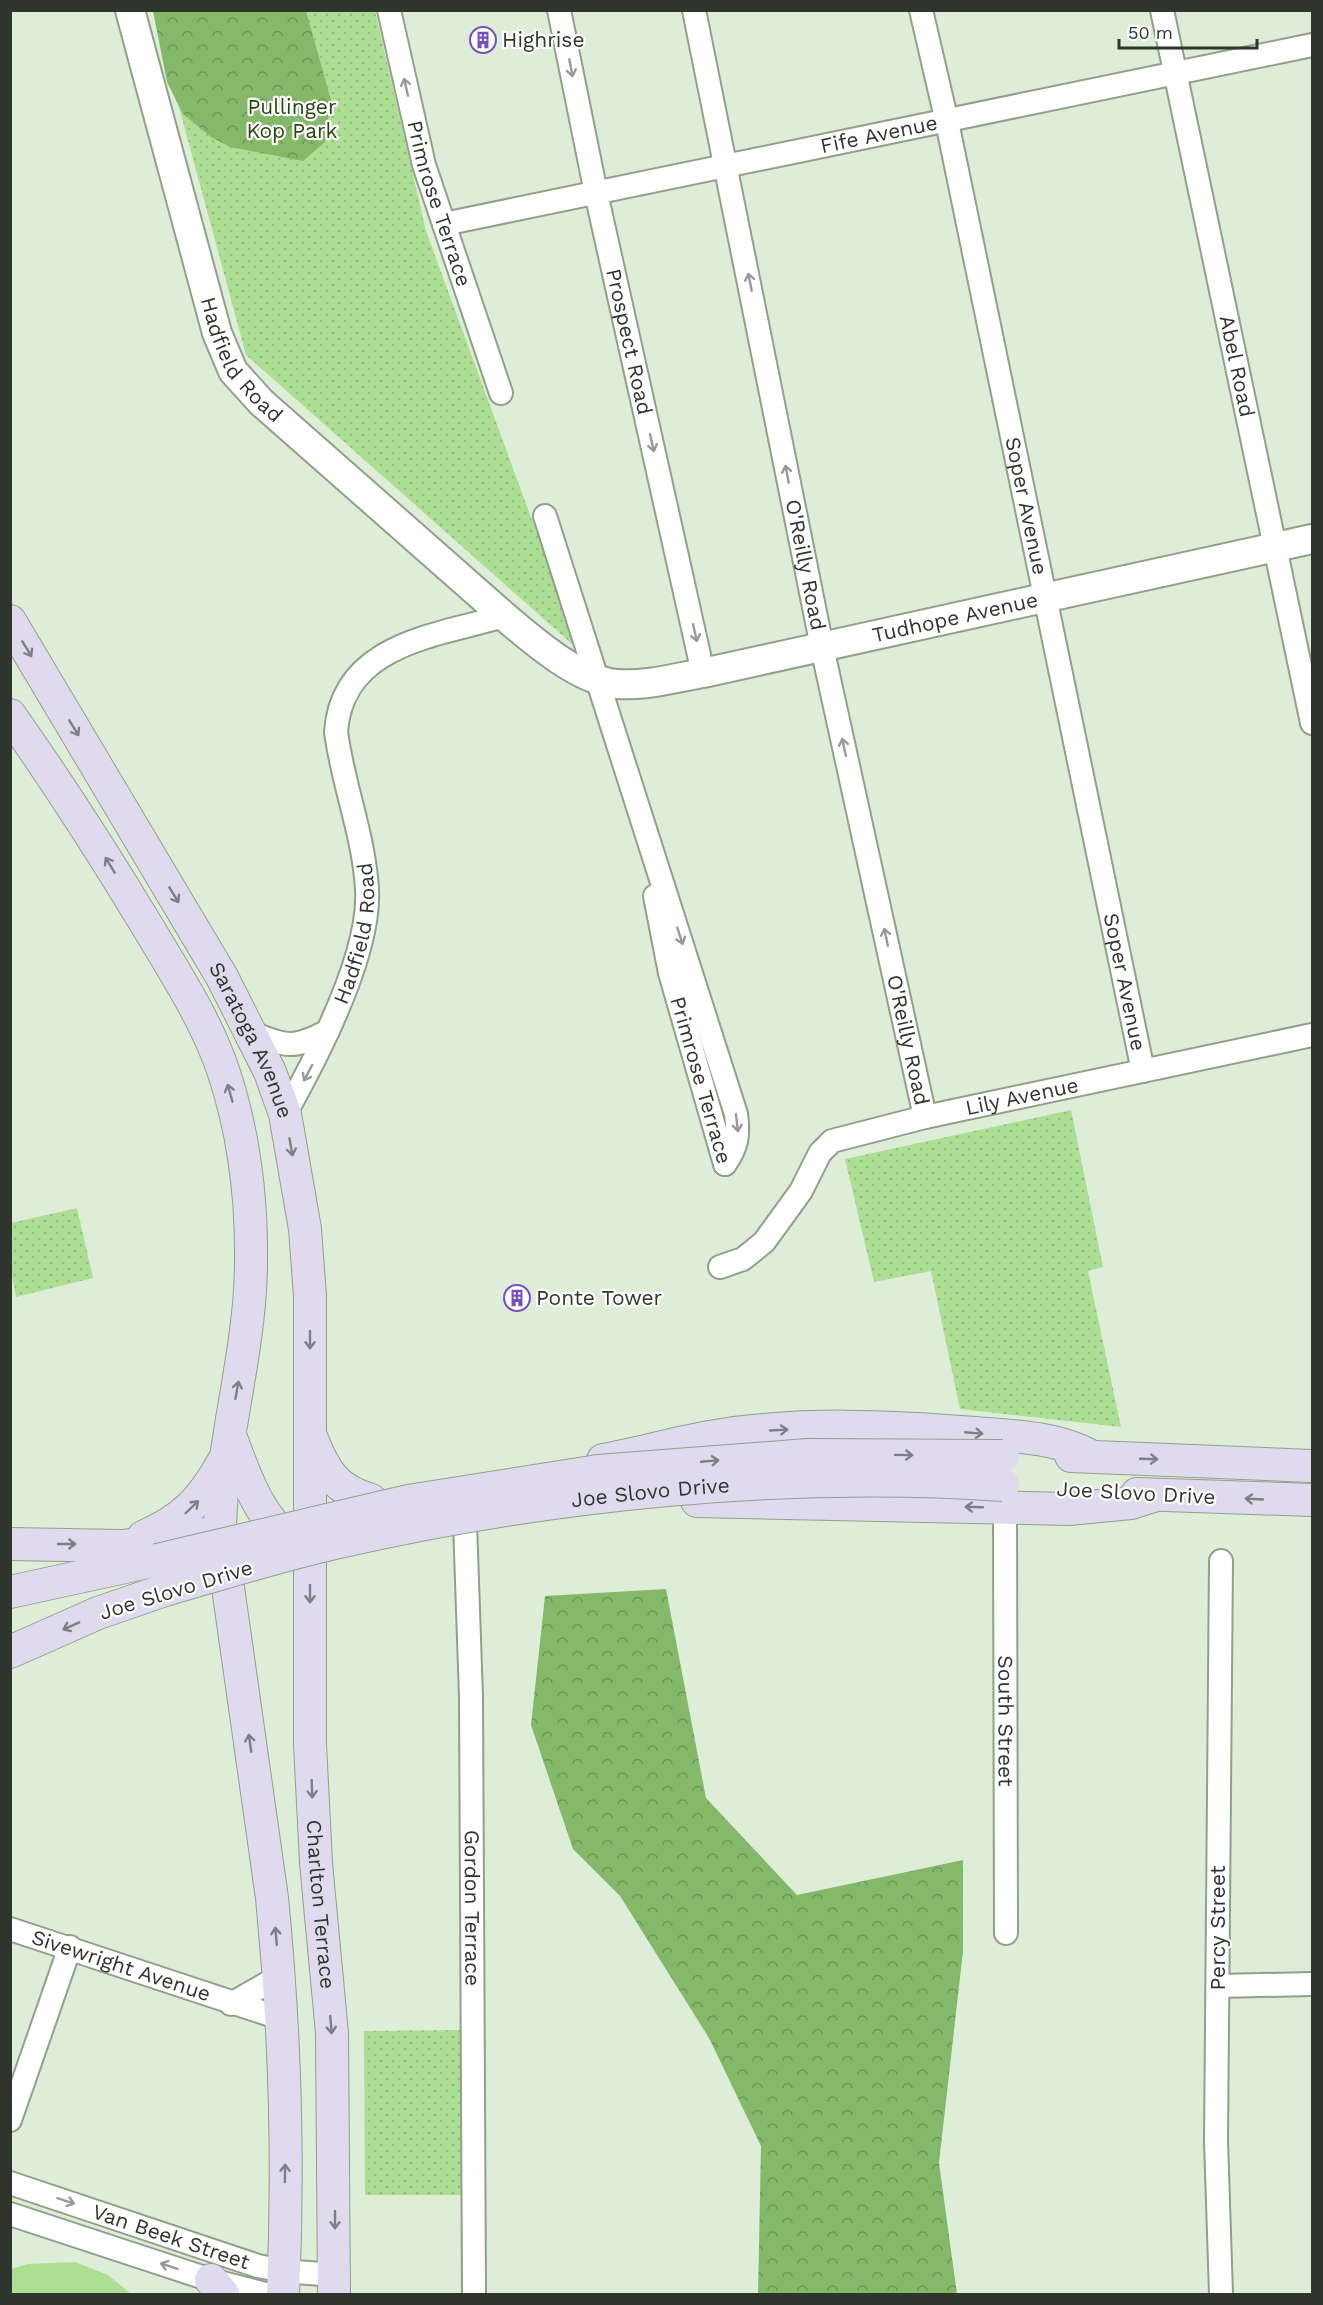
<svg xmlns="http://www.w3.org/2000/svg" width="1323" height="2305" viewBox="0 0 1323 2305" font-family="'Work Sans',sans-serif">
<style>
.green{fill:url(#green-dots)}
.forest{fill:url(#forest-crowns)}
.pitch{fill:#acde93}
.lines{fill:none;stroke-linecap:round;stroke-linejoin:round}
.minor-casing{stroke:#91a08a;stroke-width:26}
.tertiary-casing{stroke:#91a08a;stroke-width:32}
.secondary-casing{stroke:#91a08a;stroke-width:34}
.minor{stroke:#fff;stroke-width:22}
.tertiary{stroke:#fff;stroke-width:28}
.secondary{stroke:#dfdaee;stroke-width:32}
.secondary-bridge-casing{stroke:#91a08a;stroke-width:34;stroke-linecap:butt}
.secondary-bridge{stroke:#dfdaee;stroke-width:32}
.oneway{stroke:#979a96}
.oneway2{stroke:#7e7f83}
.labels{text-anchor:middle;stroke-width:4.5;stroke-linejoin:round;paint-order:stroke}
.poi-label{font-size:21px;fill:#2f352c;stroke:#fff;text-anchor:start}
.park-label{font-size:21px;fill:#25470f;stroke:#fff}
.street-label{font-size:21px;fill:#2f352c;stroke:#fff}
</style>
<defs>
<pattern id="green-dots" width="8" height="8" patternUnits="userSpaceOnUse" patternTransform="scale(1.5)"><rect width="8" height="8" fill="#acde93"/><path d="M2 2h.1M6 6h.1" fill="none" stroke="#94bf7f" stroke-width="1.8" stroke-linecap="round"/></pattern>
<pattern id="forest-crowns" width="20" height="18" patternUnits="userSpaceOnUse" patternTransform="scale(1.5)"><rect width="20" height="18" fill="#85b96a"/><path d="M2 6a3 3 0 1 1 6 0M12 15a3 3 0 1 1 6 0" fill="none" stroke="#6d9757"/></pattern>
</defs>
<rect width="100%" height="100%" fill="#deedd7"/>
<path class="green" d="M153 11H375L426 231 580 651 246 355Z
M1071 1110 1103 1267 1088 1271 1121 1427 960 1409 931 1271 874 1282 845 1159Z
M77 1208 93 1278 16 1297 11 1269V1223Z
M460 2030 461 2195H365L364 2031Z"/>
<path class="forest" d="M153 11H306L331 100 325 142 303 161 230 147 211 137 183 114 167 82Z
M666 1589 706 1798 797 1895 963 1860V1951L939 2163 957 2294H758L761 2146 709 2038 620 1896 573 1849 531 1725 545 1596Z"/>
<path class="pitch" d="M75 2262 108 2275 131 2294H11V2269L28 2264Z"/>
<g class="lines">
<defs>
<g id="minor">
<path id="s1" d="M389 10 424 165 501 393"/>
<path id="s2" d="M559 10 596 193 703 673"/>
<path id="s3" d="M694 10 822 647 925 1117"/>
<path id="s4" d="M921 10 947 122 1143 1071"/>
<path id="s5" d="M1162 10 1312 723"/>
<path id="s6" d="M444 224 1312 45"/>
<path d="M545 516 736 1114C739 1135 737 1147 725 1164"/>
<path id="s7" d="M655 896 670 973 725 1164"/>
<path d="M252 1033C287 1047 294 1049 328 1031"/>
<path id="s8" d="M285 1114C317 1057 371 954 367 889 364 836 343 785 336 732 342 644 435 636 504 616"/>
<path id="s9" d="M720 1267 743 1259 764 1242 801 1191 820 1153 832 1141 925 1117 1312 1035"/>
<path id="s10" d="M1005 1508 1006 1933"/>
<path id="s11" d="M465 1522 471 1697 474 2294"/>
<path d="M1221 1561 1216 2141 1221 2294"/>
<path id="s12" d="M10 1929 283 2019"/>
<path d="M1218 1986 1312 1984"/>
<path d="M231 2004 280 1976"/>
<path d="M10 2120 70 1947"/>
<path id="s13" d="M10 2183 258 2266 284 2271 334 2275"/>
<path d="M10 2214 211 2280 265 2294"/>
</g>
<g id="tertiary">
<path id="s14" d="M130 10 217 333 233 371 261 402 504 616C532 640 579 681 617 684 646 686 675 678 703 673L1312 539"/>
</g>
<g id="secondary">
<path id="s15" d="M10 621 222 977 270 1072 285 1114 305 1229 310 1296V1744L316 1863 332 2033 334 2294"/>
<path d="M10 715C58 783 103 853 146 924 174 971 207 1021 224 1073 244 1134 252 1201 251 1265 250 1355 221 1442 220 1531L272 1898C285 2030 289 2163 283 2294"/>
<path d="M231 1438C245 1475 261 1526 299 1545"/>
<path d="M312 1439C325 1472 336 1490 371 1500"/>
<path d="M1071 1456 1312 1466"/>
<path d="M603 1460C641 1453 678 1442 715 1436 800 1422 890 1426 975 1433 1014 1436 1056 1437 1091 1456"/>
<path d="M1137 1494 1312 1500"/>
<path d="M697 1501 1069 1509 1131 1503 1156 1495"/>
<path d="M143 1537C184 1519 201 1501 223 1462"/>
<path d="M10 1544 123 1546 212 1533"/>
<path d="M10 1592 157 1560"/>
<path d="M10 1652 98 1613 165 1590"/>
<path d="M211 2280 223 2294"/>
</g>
</defs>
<use href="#minor" class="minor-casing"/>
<use href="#tertiary" class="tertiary-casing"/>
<use href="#secondary" class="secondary-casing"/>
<use href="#minor" class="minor"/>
<use href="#tertiary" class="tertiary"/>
<use href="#secondary" class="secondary"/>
<defs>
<g id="secondary-bridge">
<path d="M157 1560 408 1501 598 1471 808 1455 1003 1456"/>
<path id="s16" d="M165 1590C221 1574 278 1556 335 1543 548 1494 785 1470 1003 1485"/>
</g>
</defs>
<use href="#secondary-bridge" class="secondary-bridge-casing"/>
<use href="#secondary-bridge" class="secondary-bridge"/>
</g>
<defs><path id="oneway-shaft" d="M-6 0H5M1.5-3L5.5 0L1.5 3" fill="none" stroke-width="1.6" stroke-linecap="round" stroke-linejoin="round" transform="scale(1.5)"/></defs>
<g class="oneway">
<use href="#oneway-shaft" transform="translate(571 68) rotate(79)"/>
<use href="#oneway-shaft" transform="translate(406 87) rotate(-103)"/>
<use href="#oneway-shaft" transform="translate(750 282) rotate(-101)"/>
<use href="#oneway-shaft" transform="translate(652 443) rotate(77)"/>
<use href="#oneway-shaft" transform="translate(787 474) rotate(-101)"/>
<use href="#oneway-shaft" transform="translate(695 633) rotate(77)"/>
<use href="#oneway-shaft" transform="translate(844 747) rotate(-102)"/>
<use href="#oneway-shaft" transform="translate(680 936) rotate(72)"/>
<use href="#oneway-shaft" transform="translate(886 937) rotate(-102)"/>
<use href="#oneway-shaft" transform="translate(308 1073) rotate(118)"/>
<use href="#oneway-shaft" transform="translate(737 1123) rotate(83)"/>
<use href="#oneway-shaft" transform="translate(66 2201) rotate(18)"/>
<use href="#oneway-shaft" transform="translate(169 2266) rotate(-162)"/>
</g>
<g class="oneway2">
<use href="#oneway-shaft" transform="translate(27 649) rotate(59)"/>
<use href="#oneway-shaft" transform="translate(74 728) rotate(59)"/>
<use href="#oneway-shaft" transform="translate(110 865) rotate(-121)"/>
<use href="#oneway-shaft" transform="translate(174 895) rotate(59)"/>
<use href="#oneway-shaft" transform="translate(230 1093) rotate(-106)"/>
<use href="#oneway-shaft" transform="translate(291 1147) rotate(80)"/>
<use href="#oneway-shaft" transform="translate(310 1340) rotate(90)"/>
<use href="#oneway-shaft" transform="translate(237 1390) rotate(-80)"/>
<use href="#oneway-shaft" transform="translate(779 1430) rotate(-3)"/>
<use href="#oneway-shaft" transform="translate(974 1433) rotate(5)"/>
<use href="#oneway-shaft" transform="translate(904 1455) rotate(1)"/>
<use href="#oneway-shaft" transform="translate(1149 1459) rotate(2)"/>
<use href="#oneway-shaft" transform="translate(710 1461) rotate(-5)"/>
<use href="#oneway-shaft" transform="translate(1254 1499) rotate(-177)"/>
<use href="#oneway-shaft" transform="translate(192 1507) rotate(-44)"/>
<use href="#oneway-shaft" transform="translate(974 1507) rotate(-178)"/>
<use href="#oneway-shaft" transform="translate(67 1544)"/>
<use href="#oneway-shaft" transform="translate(310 1594) rotate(90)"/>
<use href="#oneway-shaft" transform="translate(71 1626) rotate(156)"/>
<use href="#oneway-shaft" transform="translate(250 1743) rotate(-98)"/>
<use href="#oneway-shaft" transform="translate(312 1789) rotate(88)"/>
<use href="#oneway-shaft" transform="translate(276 1936) rotate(-95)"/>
<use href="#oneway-shaft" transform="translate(331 2025) rotate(85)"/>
<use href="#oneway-shaft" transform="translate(285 2173) rotate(-89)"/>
<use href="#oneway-shaft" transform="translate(335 2220) rotate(90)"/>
</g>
<defs>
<symbol id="building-ring" viewBox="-11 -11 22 22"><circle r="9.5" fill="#fff" stroke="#774dc6" stroke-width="1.5"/><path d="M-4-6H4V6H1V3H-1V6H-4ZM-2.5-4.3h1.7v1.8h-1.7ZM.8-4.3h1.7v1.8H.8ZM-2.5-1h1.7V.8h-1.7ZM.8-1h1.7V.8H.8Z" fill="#774dc6"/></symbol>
</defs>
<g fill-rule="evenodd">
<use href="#building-ring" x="468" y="25" width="30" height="30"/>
<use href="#building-ring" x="502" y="1283" width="30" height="30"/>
</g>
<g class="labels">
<g class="poi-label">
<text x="502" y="47">Highrise</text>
<text x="536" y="1305">Ponte Tower</text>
</g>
<g class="park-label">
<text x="292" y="114">Pullinger<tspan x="292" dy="24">Kop Park</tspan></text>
</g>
<g class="street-label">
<text dy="7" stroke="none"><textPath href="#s6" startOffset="444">Fife Avenue</textPath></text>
<text dy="7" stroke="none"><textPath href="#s1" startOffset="200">Primrose Terrace</textPath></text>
<text dy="7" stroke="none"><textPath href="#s2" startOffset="339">Prospect Road</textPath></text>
<text dy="7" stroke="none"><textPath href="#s14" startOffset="370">Hadfield Road</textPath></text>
<text dy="7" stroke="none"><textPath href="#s5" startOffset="364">Abel Road</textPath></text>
<text dy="7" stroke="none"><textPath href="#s4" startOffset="507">Soper Avenue</textPath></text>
<text dy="7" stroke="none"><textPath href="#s3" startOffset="566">O'Reilly Road</textPath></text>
<text dy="7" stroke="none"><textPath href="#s14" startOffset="1220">Tudhope Avenue</textPath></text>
<text dy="7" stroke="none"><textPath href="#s8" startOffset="196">Hadfield Road</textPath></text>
<text dy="7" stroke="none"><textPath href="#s4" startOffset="993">Soper Avenue</textPath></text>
<text dy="7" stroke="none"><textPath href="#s3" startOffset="1052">O'Reilly Road</textPath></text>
<text dy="7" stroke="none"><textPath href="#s15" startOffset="484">Saratoga Avenue</textPath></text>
<text dy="7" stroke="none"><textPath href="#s7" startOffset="190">Primrose Terrace</textPath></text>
<text dy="7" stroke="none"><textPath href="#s9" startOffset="369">Lily Avenue</textPath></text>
<text transform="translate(1136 1493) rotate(3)" y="7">Joe Slovo Drive</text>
<text dy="7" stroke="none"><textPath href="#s16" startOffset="496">Joe Slovo Drive</textPath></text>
<text transform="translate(176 1590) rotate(-17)" y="7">Joe Slovo Drive</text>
<text dy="7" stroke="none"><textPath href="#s10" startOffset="213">South Street</textPath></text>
<text dy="7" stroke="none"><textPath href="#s15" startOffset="1358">Charlton Terrace</textPath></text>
<text dy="7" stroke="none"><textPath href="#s11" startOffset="386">Gordon Terrace</textPath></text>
<text transform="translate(1218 1928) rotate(-90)" y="7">Percy Street</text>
<text dy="7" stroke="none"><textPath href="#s12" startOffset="117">Sivewright Avenue</textPath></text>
<text dy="7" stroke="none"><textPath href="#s13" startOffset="170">Van Beek Street</textPath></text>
</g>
</g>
<rect width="1323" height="2305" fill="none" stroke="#2f352c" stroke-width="24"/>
<path d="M1119 39v9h138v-9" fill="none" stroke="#2f352c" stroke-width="3"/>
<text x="1128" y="39" font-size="18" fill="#2f352c" stroke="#ffffff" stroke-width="4.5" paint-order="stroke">50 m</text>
</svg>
